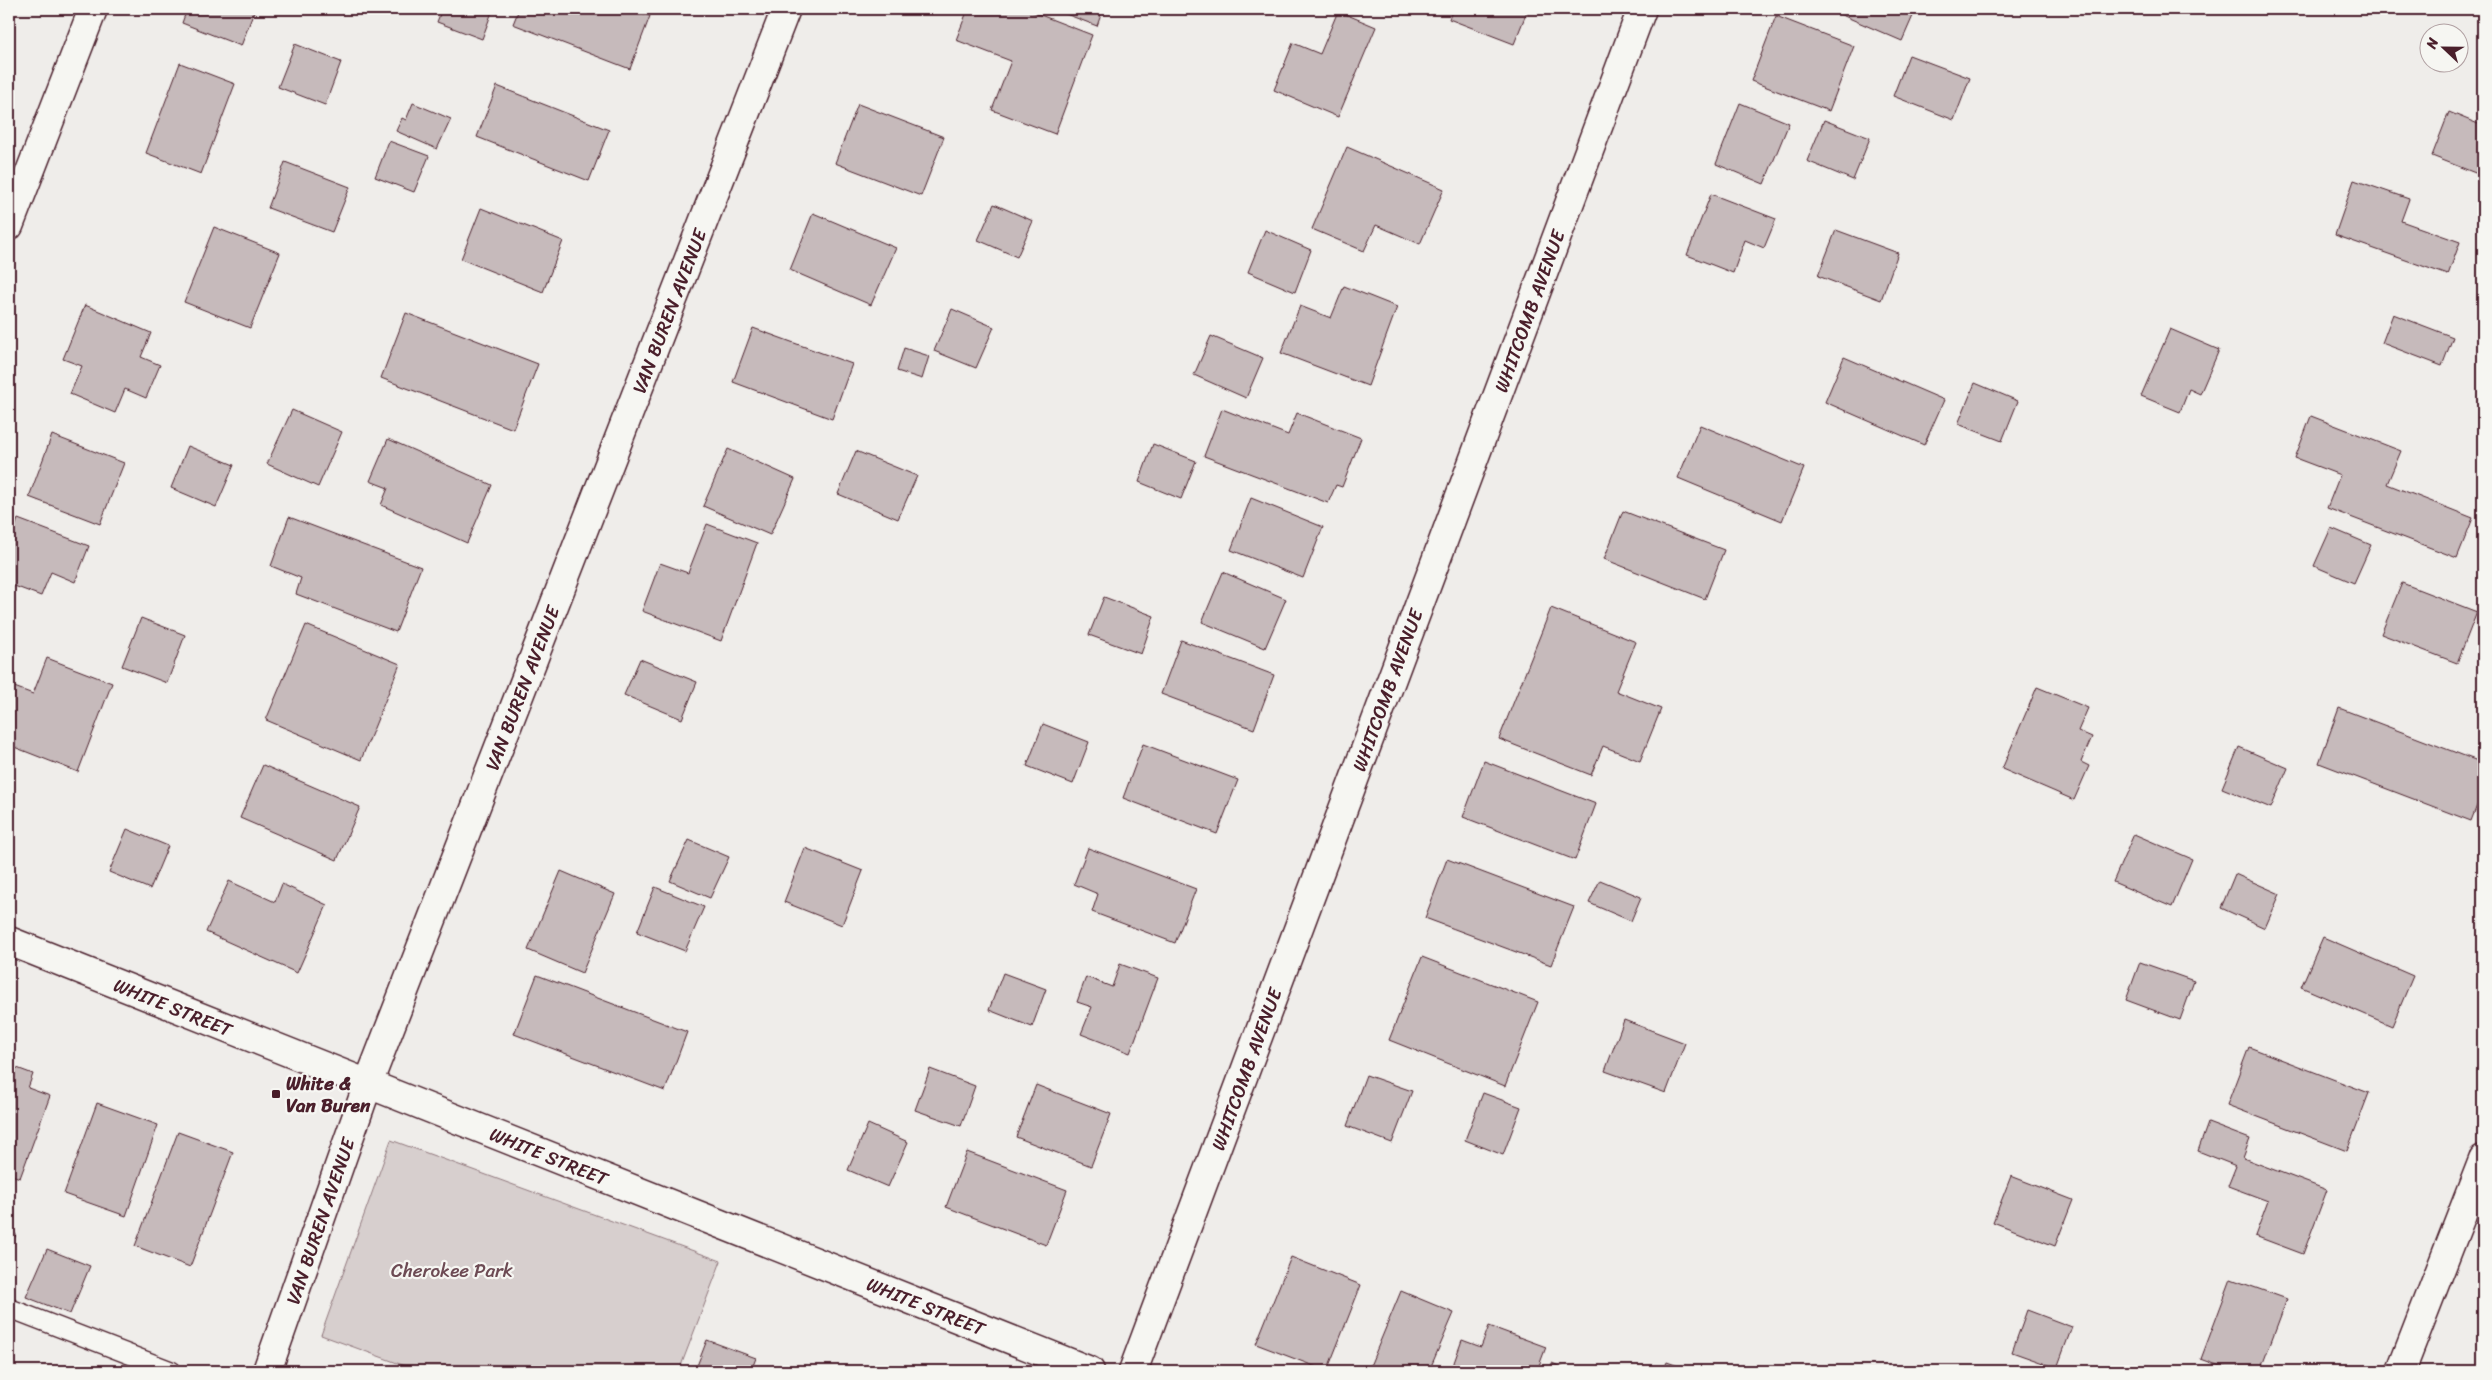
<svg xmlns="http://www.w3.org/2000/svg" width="2492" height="1380" viewBox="0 0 2492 1380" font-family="Sriracha,sans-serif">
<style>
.green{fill:#d7cfce;stroke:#90777c}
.building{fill:#c6babb;stroke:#4a1f2b}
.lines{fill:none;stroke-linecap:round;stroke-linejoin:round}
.lane-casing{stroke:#4a1f2b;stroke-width:21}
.street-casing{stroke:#4a1f2b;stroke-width:31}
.secondary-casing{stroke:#4a1f2b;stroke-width:31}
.lane{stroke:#f6f6f2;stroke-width:18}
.street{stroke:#f6f6f2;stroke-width:28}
.secondary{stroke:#f6f6f2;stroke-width:28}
.poi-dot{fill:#4a1f2b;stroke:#f6f6f2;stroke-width:2}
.labels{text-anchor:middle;stroke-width:4.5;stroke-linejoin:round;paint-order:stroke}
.street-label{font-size:19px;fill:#4a1f2b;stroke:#f6f6f2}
.poi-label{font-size:19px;font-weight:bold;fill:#4a1f2b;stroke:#f6f6f2;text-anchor:start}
.park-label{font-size:19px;fill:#6d4b54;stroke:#f6f6f2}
</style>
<rect width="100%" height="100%" fill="#efedea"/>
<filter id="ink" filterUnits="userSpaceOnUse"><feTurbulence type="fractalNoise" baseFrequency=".02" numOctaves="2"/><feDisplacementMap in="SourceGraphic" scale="10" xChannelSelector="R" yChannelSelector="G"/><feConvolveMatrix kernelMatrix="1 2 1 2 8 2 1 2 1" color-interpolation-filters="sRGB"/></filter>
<g filter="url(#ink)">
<path class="green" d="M391 1140 721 1261 679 1371H419L321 1335Z"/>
<path class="building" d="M187 9H255L241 46 182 23Z
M442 9H493L482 39 437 22Z
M519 9H631L650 16 630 69 513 24Z
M968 9H1025L1092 35 1055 134 992 110 1011 61 956 40Z
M1053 9H1103L1097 26Z
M1453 9H1528L1514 44 1449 19Z
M1828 9H1916L1902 41Z
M1338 11 1376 27 1338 117 1274 90 1293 43 1320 54Z
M1776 16 1854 46 1829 111 1751 81Z
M295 44 341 62 325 105 278 87Z
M1909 55 1970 78 1954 120 1893 96Z
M180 63 235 84 201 174 146 153Z
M497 86 609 130 589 181 477 137Z
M413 103 451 119 437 149 396 131 402 118 406 120Z
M1740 103 1789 123 1764 184 1716 164Z
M858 104 944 137 921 196 835 163Z
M2449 112 2483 126V176L2432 156Z
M1824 120 1870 138 1853 180 1807 161Z
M389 141 429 156 414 192 375 177Z
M1347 147 1444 189 1420 244 1376 225 1364 251 1312 229Z
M285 162 350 187 332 232 268 208Z
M2354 180 2409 199 2401 221 2460 242 2448 275 2335 235Z
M1711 194 1776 219 1764 248 1745 240 1733 273 1687 255Z
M994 204 1033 221 1017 257 978 240Z
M481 208 563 241 543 292 461 259Z
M813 213 896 248 871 305 790 270Z
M214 227 280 253 250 328 184 302Z
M1265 230 1311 250 1295 292 1248 272Z
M1836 230 1898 253 1881 300 1818 276Z
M1344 286 1397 307 1368 386 1281 353 1300 306 1331 318Z
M85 305 151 333 141 357 160 365 146 398 125 389 115 413 70 394 82 366 63 359Z
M952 309 994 327 976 368 934 351Z
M406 313 538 364 513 429 381 378Z
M2393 314 2453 337 2442 366 2382 343Z
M753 328 852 364 832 419 733 382Z
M2170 329 2219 350 2200 394 2189 389 2180 412 2141 396Z
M1211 336 1263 358 1246 398 1194 375Z
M904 348 929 356 922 379 897 371Z
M1844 357 1944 400 1924 445 1825 402Z
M1975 383 2018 401 2002 441 1958 424Z
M1222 409 1288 435 1297 413 1361 438 1342 487 1336 485 1328 503 1204 456Z
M292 410 342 432 318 487 267 464Z
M2311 416 2401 451 2387 484 2473 518 2457 558 2327 508 2340 475 2295 458Z
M1700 425 1804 468 1782 521 1678 478Z
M52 435 124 463 100 524 29 497Z
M388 439 492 485 467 543 381 505 388 488 370 481Z
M1153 444 1196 461 1181 499 1139 482Z
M188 446 234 465 216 507 171 488Z
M728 449 795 479 770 535 703 506Z
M856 451 917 476 898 519 838 494Z
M1251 498 1323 527 1303 578 1231 550Z
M1623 511 1724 550 1705 599 1604 559Z
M289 517 421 567 396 632 296 594 301 578 271 566Z
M18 519 89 546 75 582 51 572 41 596 9 584V543Z
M707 524 757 543 721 641 642 611 660 563 688 573Z
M2331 528 2371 545 2354 583 2314 566Z
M1223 572 1286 599 1265 648 1202 622Z
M2402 583 2477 612 2457 663 2381 634Z
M1104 597 1154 616 1141 654 1089 635Z
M1551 608 1636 642 1616 691 1661 709 1640 761 1603 746 1591 775 1499 739Z
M141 618 185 635 167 683 122 666Z
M306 625 400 664 361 760 266 720Z
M1181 640 1274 675 1254 729 1161 694Z
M47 658 112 683 78 772 9 745V685L33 694Z
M640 659 697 682 682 719 624 695Z
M2037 687 2088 708 2078 731 2092 737 2081 762 2089 766 2074 800 2002 769Z
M2339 708 2483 763V790L2471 821 2319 763Z
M1043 724 1089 742 1073 784 1027 766Z
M1143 744 1238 780 1217 834 1123 798Z
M2239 747 2288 768 2271 808 2222 788Z
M1484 761 1596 804 1575 860 1463 817Z
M263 765 360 807 337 860 240 818Z
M127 829 168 846 150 889 109 872Z
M2134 834 2192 859 2172 907 2113 882Z
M689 840 729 857 710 898 670 881Z
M805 848 863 871 842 925 784 902Z
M1088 848 1196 889 1175 943 1092 912 1098 894 1074 884Z
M1447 859 1574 907 1551 965 1425 918Z
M561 871 615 894 582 973 528 950Z
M2235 874 2280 894 2265 928 2221 908Z
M1600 880 1641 897 1631 921 1589 903Z
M229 881 275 902 282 884 327 905 297 973 206 932Z
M655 887 704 907 685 951 637 932Z
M2323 937 2413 976 2392 1026 2301 987Z
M1422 957 1538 1002 1505 1086 1389 1040Z
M2140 962 2194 981 2180 1020 2126 1000Z
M1120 964 1158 978 1130 1053 1081 1034 1092 1007 1077 1002 1086 977 1112 987Z
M1003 973 1046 989 1032 1027 989 1010Z
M537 975 687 1032 665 1091 514 1034Z
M1624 1020 1685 1043 1666 1093 1605 1071Z
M2249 1047 2369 1093 2347 1151 2227 1105Z
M9 1065 33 1074 28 1088 50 1096 20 1178 9 1174Z
M930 1069 975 1086 961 1126 915 1110Z
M1366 1075 1412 1091 1392 1143 1347 1126Z
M1036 1085 1111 1114 1091 1166 1016 1137Z
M1483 1093 1521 1107 1503 1155 1465 1140Z
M97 1103 158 1125 126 1216 64 1194Z
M2208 1123 2250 1139 2243 1158 2327 1190 2303 1254 2255 1236 2268 1201 2228 1186 2236 1166 2198 1151Z
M868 1124 908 1142 888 1187 848 1170Z
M178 1132 233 1152 190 1267 135 1246Z
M967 1152 1067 1190 1046 1245 946 1207Z
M2011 1176 2073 1200 2055 1246 1993 1222Z
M9 1232 16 1234 9 1252Z
M47 1249 90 1266 70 1314 26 1297Z
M1291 1257 1361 1285 1327 1371 1256 1344Z
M2231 1279 2287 1299 2260 1371H2234L2201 1359Z
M1401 1291 1454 1313 1429 1371H1381L1370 1366Z
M2027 1310 2072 1327 2057 1368 2012 1352Z
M1489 1326 1546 1347 1537 1371H1451L1462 1340 1481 1347Z
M707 1340 756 1358 751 1371H695Z
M1667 1362 1692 1371H1663Z
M1552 1363 1570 1371H1549Z"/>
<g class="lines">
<defs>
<path id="lane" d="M9 1308 172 1371"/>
<path id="street" d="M9 941 1090 1371
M267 1371 368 1084 786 9
M1133 1371 1642 9
M2401 1371 2483 1160"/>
<path id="secondary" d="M9 226 93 9"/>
</defs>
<use href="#lane" class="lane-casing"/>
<use href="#street" class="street-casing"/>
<use href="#secondary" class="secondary-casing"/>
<use href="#lane" class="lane"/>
<use href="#street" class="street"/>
<use href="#secondary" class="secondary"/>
</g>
</g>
<rect class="poi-dot" x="271" y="1089" width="10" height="10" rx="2.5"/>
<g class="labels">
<g class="street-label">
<text transform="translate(669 311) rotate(-69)" y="7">VAN BUREN AVENUE</text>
<text transform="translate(1529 311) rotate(-70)" y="7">WHITCOMB AVENUE</text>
<text transform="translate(522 688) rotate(-69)" y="7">VAN BUREN AVENUE</text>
<text transform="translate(1387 690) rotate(-70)" y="7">WHITCOMB AVENUE</text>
<text transform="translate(173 1007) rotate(22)" y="7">WHITE STREET</text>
<text transform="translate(1246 1069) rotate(-70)" y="7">WHITCOMB AVENUE</text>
<text transform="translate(549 1156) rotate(22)" y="7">WHITE STREET</text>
<text transform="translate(320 1221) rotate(-71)" y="7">VAN BUREN AVENUE</text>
<text transform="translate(926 1306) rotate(22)" y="7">WHITE STREET</text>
</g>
<g class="poi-label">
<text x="286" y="1090">White &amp;<tspan x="286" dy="22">Van Buren</tspan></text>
</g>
<g class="park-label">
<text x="452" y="1277">Cherokee Park</text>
</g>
</g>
<rect width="2492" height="1380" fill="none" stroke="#f6f6f2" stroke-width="30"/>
<rect x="15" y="15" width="2462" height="1350" fill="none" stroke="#4a1f2b" stroke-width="2" filter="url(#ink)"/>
<g transform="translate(2444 48) rotate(292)"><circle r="24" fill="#f6f6f2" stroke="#b1a0a2"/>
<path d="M0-4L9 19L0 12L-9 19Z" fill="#4a1f2b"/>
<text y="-8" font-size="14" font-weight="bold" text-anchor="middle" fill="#4a1f2b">N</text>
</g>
</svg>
